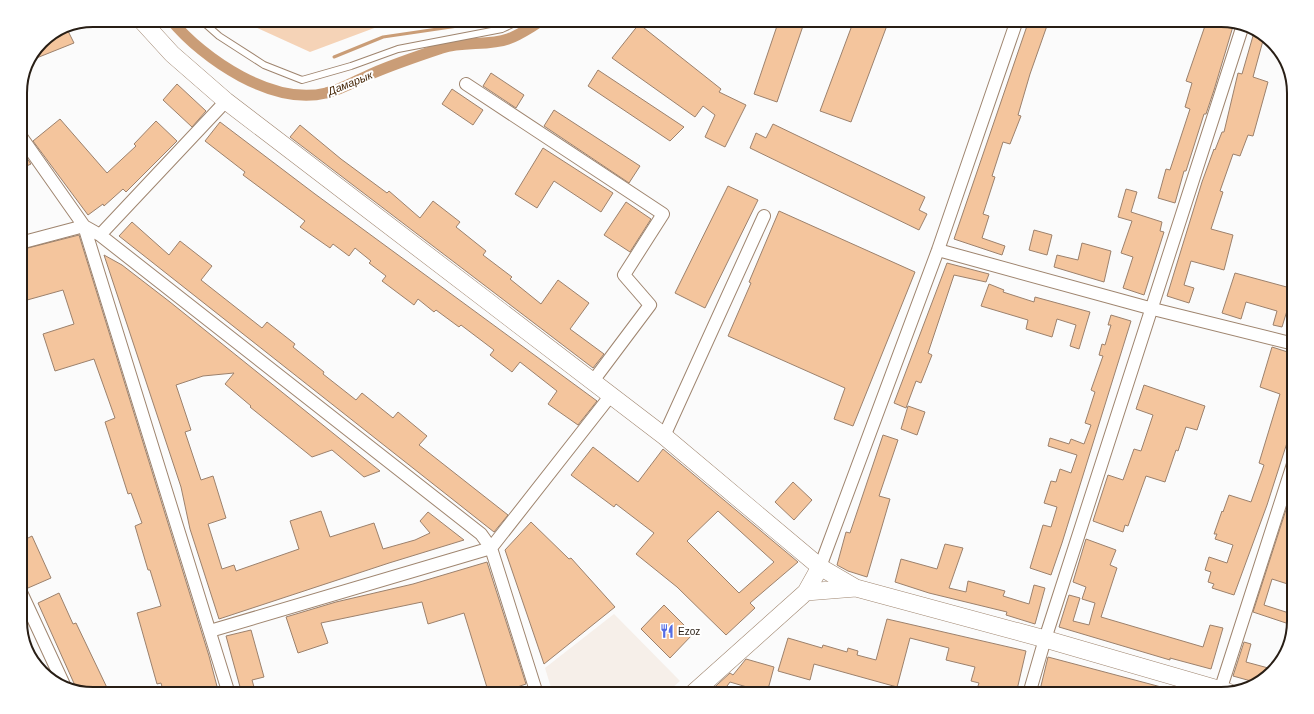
<svg xmlns="http://www.w3.org/2000/svg" width="1314" height="714" viewBox="0 0 1314 714" font-family="Arial,sans-serif">
<style>
.built{fill:#f6efe9}
.green{fill:#f5d3b7}
.lines{fill:none;stroke-linecap:round;stroke-linejoin:round}
.stream{stroke:#ca9d77;stroke-width:3}
.canal{stroke:#ca9d77;stroke-width:11}
.building{fill:#f4c59d;stroke:#9c816c;fill-rule:evenodd}
.service-casing{stroke:#9f856f;stroke-width:8}
.minor-casing{stroke:#9f856f;stroke-width:14}
.secondary-casing{stroke:#9f856f;stroke-width:18}
.service{stroke:#fff;stroke-width:6}
.minor{stroke:#fff;stroke-width:12}
.secondary{stroke:#fff;stroke-width:17}
.labels{text-anchor:middle;stroke-width:4;stroke-linejoin:round;paint-order:stroke}
.poi-label{font-size:10px;fill:#281e15;stroke:#fff;text-anchor:start}
.water-label{font-size:11px;font-style:italic;fill:#452607;stroke:#fff}
.rim{fill:none;stroke:#281e15;stroke-width:2}
</style>
<rect width="100%" height="100%" fill="#fbfbfb"/>
<path class="built" d="M614 614 680 681 665 694H553L545 668Z"/>
<path class="green" d="M240 20H417L377 27 310 52Z"/>
<g class="lines">
<path class="stream" d="M334 57 383 37 458 26 474 20"/>
<path class="canal" d="M171 20C204 60 273 106 326 93 341 90 357 80 371 74 394 64 418 56 442 48 462 41 489 46 508 39 520 35 532 26 543 20"/>
</g>
<path class="building" d="M779 20H805L777 102 754 94Z
M854 20H889L851 122 820 111Z
M1029 20H1049L1030 74 1018 115 1021 116 1010 144 1003 142 992 176 995 177 983 214 989 216 982 238 1005 246 1002 255 954 239Z
M1207 20H1221L1234 23 1214 90 1206 114H1204L1186 171H1184L1175 203 1158 198 1166 169 1170 170 1190 109 1185 107 1192 83 1186 81Z
M639 24 721 89 719 92 746 105 725 147 705 137 715 115 703 106 695 117 612 58Z
M65 25 74 43 34 59 42 41Z
M1255 29 1264 37 1253 77 1268 82 1253 136 1248 135 1240 156 1233 154 1220 191 1223 192 1211 229 1233 235 1224 270 1191 261 1184 285 1194 288 1189 303 1167 296 1202 182 1214 149 1215 150 1222 132H1224L1238 73 1242 74Z
M598 70 684 127 670 141 588 86Z
M491 73 524 95 516 108 483 86Z
M177 84 206 111 192 127 163 100Z
M452 89 483 110 473 125 442 104Z
M554 110 640 166 629 183 544 126Z
M60 119 107 173 136 146 134 144 156 121 177 141 126 192 123 189 104 206 103 204 88 215 33 141Z
M220 122 315 194 597 401 578 425 548 404 557 391 520 362 512 372 490 355 494 350 461 325 459 327 436 310 434 312 418 299 414 305 382 281 386 276 369 263 371 261 355 248 349 256 333 244 330 248 300 227 305 221 243 175 245 172 205 141Z
M773 124 925 197 919 210 927 214 919 230 750 148 756 133 766 138Z
M300 125 341 159 387 193 389 191 420 218 433 201 460 222 456 227 486 251 483 255 512 277 510 279 541 304 558 280 589 303 570 329 604 354 593 368 290 137Z
M20 148 31 164 20 169Z
M543 148 613 193 601 212 554 181 537 208 515 194Z
M728 186 758 200 705 308 675 293Z
M1126 189 1137 192 1131 212 1162 222 1160 231 1164 232 1144 295 1123 288 1133 257 1121 253 1132 221 1118 217Z
M626 202 651 219 630 252 604 235Z
M779 211 915 272 853 426 834 419 845 388 728 336 751 283 749 282Z
M132 222 169 255 180 241 212 266 201 280 262 328 267 322 295 344 293 347 324 372 323 374 356 400 362 393 393 418 398 412 427 436 419 445 508 515 494 532 119 236Z
M1034 230 1052 235 1047 255 1029 250Z
M79 235 209 656 219 694H164L161 683 157 684 137 613 161 606 150 570H148L135 526 142 523 131 493 128 494 105 422 115 418 94 359 55 371 43 334 74 324 63 290 20 302V250Z
M1082 243 1111 251 1104 282 1054 267 1057 255 1078 260Z
M104 255 122 265 170 302 380 471 364 477 332 450 312 457 250 407 251 406 225 384 234 373 203 376 176 385 191 430 185 432 201 480 213 476 226 518 208 524 222 569 234 565 236 571 299 549 290 521 321 511 330 537 374 523 383 549 415 540 430 533 420 521 428 512 464 540 389 563 219 619 190 529 181 487Z
M947 263 989 274 986 282 954 275 928 353 932 355 921 383 916 381 906 408 894 403Z
M1235 273 1294 289V302L1290 301 1282 327 1273 325 1277 311 1246 302 1241 319 1222 313Z
M989 284 1004 290 1003 292 1034 302 1035 297 1090 312 1079 349 1070 346 1076 325 1057 319 1052 337 1026 329 1028 320 981 306Z
M1111 315 1131 321 1062 543 1051 575 1030 568 1043 525 1051 527 1057 507 1044 503 1051 481 1056 482 1060 469 1071 473 1077 455 1048 446 1050 438 1069 444 1071 439 1084 444 1091 425 1085 423 1095 392 1091 390 1103 356 1099 355 1102 344 1105 345 1111 325H1108Z
M1272 347 1294 354V421L1267 505 1234 595 1212 588 1214 584 1208 582 1211 572 1205 570 1209 557 1227 563 1233 545 1215 539 1217 534H1214L1222 511 1223 512 1229 495 1251 502 1264 465 1259 463 1280 394 1260 387Z
M1144 385 1205 406 1197 430 1186 427 1178 451 1176 450 1165 482 1146 476 1128 526 1125 525 1123 532 1093 521 1108 475 1123 480 1134 449 1141 451 1153 415 1136 409Z
M908 406 925 412 917 435 901 429Z
M883 435 898 440 879 496 890 499 867 577 848 571 837 565 846 532 850 533Z
M593 447 638 482 663 449 798 562 750 603 755 608 726 635 677 587 636 554 654 533 616 504 614 507 571 475ZM718 511 774 562 739 593 687 541Z
M793 482 812 500 794 520 775 502Z
M1293 488 1294 522 1287 545 1294 547V586L1272 579 1264 605 1292 614 1289 624 1253 612Z
M531 522 569 559 571 558 615 607 544 664 505 550Z
M20 526 26 539 32 536 51 578 28 588 20 570Z
M1086 539 1116 550 1110 565 1117 568 1101 617 1203 647 1210 625 1223 628 1211 669 1170 658V660L1059 627 1069 595 1080 598 1073 621 1089 625 1095 603 1082 599 1086 587 1073 582Z
M945 544 963 548 949 588 966 592 968 581 1005 591 1003 596 1029 604 1034 585 1045 588 1035 624 1006 615 1007 612 929 593 895 582 901 559 937 569Z
M487 562 526 684 497 694H489L464 613 428 624 422 602 321 623 328 643 298 653 286 617 336 602 413 584Z
M59 593 73 624 76 623 110 694H93L77 690 38 603Z
M664 605 693 634 670 658 641 629Z
M887 619 1026 651 1016 694H997L977 689 979 683 971 681 975 667 946 660 949 648 910 638 897 687 814 664 810 680 778 671 788 638 822 648 823 645 847 652 848 648 858 651 857 655 876 660Z
M251 630 264 677 252 680 256 694H242L226 636Z
M1244 642 1251 644 1246 662 1272 669 1258 683 1233 676Z
M1048 657 1180 692 1179 694H1039Z
M746 659 774 667 767 693 730 682 721 694H707L730 673 733 675Z"/>
<g class="lines">
<defs>
<path id="service" d="M201 20 219 36 264 65 302 80 351 66 398 49 502 29 521 20"/>
<path id="minor" d="M466 84 663 214 624 275 650 305 593 381
M20 135 84 226 229 694
M100 235 481 534 491 548 537 694
M20 243 84 226 100 235 226 101
M938 250 1153 309 1294 344
M664 436 764 216
M820 567 938 250 1017 20
M20 590 65 687
M210 631 491 548 611 395
M1029 694 1045 639 1243 25
M1219 694 1294 461"/>
<path id="secondary" d="M141 20 172 54 226 101 664 436 820 567
M806 592 856 588
M692 694 806 592 820 567 856 588 1045 639 1228 692"/>
</defs>
<use href="#service" class="service-casing"/>
<use href="#minor" class="minor-casing"/>
<use href="#secondary" class="secondary-casing"/>
<use href="#service" class="service"/>
<use href="#minor" class="minor"/>
<use href="#secondary" class="secondary"/>
</g>
<defs>
<symbol id="restaurant-bare" viewBox="-9 -9 18 18"><path d="M-5-6h1v4h1v-4h1v4h1v-4h1v5L-1.5 .5V6h-2V.5L-5-1ZM5-6V6H3V1.5H1.5Q1.5-4 5-6Z" fill="#566de3" stroke="#fff" stroke-width="2.5" paint-order="stroke"/></symbol>
</defs>
<g fill-rule="evenodd">
<use href="#restaurant-bare" x="657" y="621" width="20" height="20"/>
</g>
<g class="labels">
<g class="poi-label">
<text x="678" y="635">Ezoz</text>
</g>
<g class="water-label">
<text transform="translate(350 83) rotate(-22)" y="4">Дамарык</text>
</g>
</g>
<path d="M0 0H1314V714H0ZM93 27H1221A66 66 0 0 1 1287 93V621A66 66 0 0 1 1221 687H93A66 66 0 0 1 27 621V93A66 66 0 0 1 93 27Z" fill="#fff" fill-rule="evenodd"/>
<path class="rim" d="M93 27H1221A66 66 0 0 1 1287 93V621A66 66 0 0 1 1221 687H93A66 66 0 0 1 27 621V93A66 66 0 0 1 93 27Z"/>
</svg>
